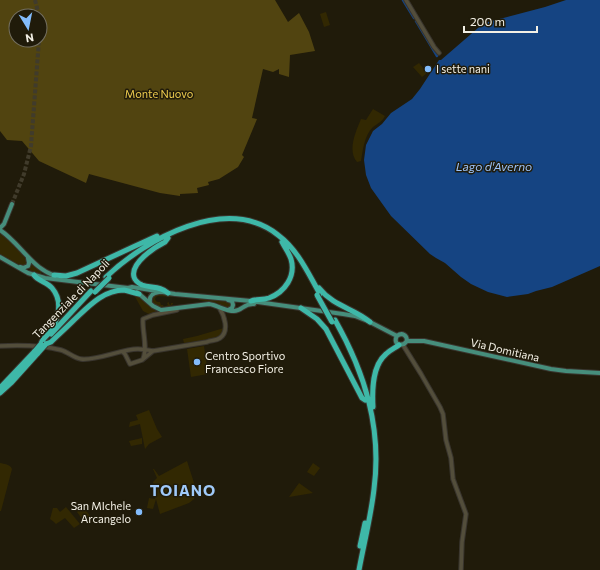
<svg xmlns="http://www.w3.org/2000/svg" width="600" height="570" viewBox="0 0 600 570" font-family="Commissioner,sans-serif">
<style>
.green{fill:#322802}
.forest{fill:#514410;fill-rule:evenodd}
.water{fill:#154482}
.lines{fill:none;stroke-linecap:round;stroke-linejoin:round}
.canal{stroke:#154482;stroke-width:2.5}
.major-tunnel{stroke:#403b2b;stroke-width:4;stroke-dasharray:4 2;stroke-linecap:butt}
.minor-casing{stroke:#39352e;stroke-width:5.5}
.major-casing{stroke:#39352e;stroke-width:6}
.highway-casing{stroke:#39352e;stroke-width:7}
.minor{stroke:#534e3b;stroke-width:3.5}
.major{stroke:#468e7c;stroke-width:4}
.highway{stroke:#3eb8a8;stroke-width:5}
.highway-bridge-casing{stroke:#39352e;stroke-width:7;stroke-linecap:butt}
.highway-bridge{stroke:#3eb8a8;stroke-width:5}
.poi-dot{fill:#83bcfb;stroke:#201b0a;stroke-width:1.5}
.labels{text-anchor:middle;stroke-width:3;stroke-linejoin:round;paint-order:stroke}
.poi-label{font-size:11px;fill:#f3f0e5;stroke:#201b0a;text-anchor:start}
.park-label{font-size:11px;fill:#efcd4e;stroke:#201b0a}
.street-label{font-size:11px;fill:#f3f0e5;stroke:#201b0a}
.water-label{font-size:12px;font-style:italic;fill:#9bc2f8;stroke:#201b0a}
.district-label{font-size:15px;font-weight:bold;letter-spacing:1px;fill:#a0caf9;stroke:#201b0a}
</style>
<rect width="100%" height="100%" fill="#201b0a"/>
<path class="green" d="M326 12 330 25 324 27 320 14Z
M419 63 427 73 422 77 413 67Z
M373 109 385 116C382 122 378 123 373 127 364 136 363 150 361 161L357 162C347 151 356 131 361 119L366 120Z
M0 232 10 240 26 259 28 261 27 265 23 267 0 255Z
M31 265H34L41 271V274C36 275 30 272 29 268Z
M158 294 172 295V297L158 296 156 297 155 299C156 302 157 302 160 302L161 305H163L164 307 168 305 167 303 169 302V304L171 305V303H173V304L168 308 167 307 166 308C160 308 157 306 152 303L151 297 153 296Z
M134 295C143 297 149 306 156 311V313L149 314 143 311Z
M199 298 227 301 230 302 231 304V307L228 308 217 303 199 300Z
M224 328C223 332 222 335 217 338L184 343 183 339 197 336Z
M204 346 208 374 191 377 187 349Z
M149 410 157 429 162 437 149 444 145 449 140 424 129 427 130 422 138 420 136 415Z
M142 438V444L131 446 129 441Z
M187 461 196 489 194 499 189 503 160 514 156 499 153 509 147 508 149 498 155 499 153 482 157 478 153 469H154L159 476Z
M0 463C4 464 10 464 12 469L1 511H0Z
M313 463 320 468 314 476 307 472Z
M299 483 313 493 289 497Z
M66 507 80 524 74 528 65 518 56 524 54 522 50 519 53 508H57L60 512Z
M83 507 92 518 85 523 77 512Z"/>
<path class="forest" d="M0 0H275L288 22 299 13 309 32 315 51 290 55 289 77 279 74V69L273 72 263 69 252 118 257 119 242 155 244 157 238 167 219 179 208 182 209 185 197 188 198 193 180 194V196L160 193 89 174 86 183 39 161 22 141 7 140 0 131ZM16 16H40V40H16Z"/>
<path class="water" d="M566 0H600V266L552 287 536 291 528 294 507 297 488 292 471 284 461 277 445 263 436 258 430 254 391 216 371 188 366 175 364 160 366 145 373 131 382 124 391 113 412 99 420 89 439 60H441L478 28 488 22 545 7Z"/>
<g class="lines">
<path class="canal" d="M403 0 414 18
M416 21 437 56"/>
<path class="major-tunnel" d="M35 0 39 16
M12 204 24 174 31 146 39 40"/>
<defs>
<path id="minor" d="M406 0 434 47 439 53
M403 345 421 374 440 407 443 414 446 440 451 458 453 479 466 514 462 542 461 570
M0 346C21 345 41 345 61 350 68 352 74 358 81 359 97 361 121 349 138 349 143 349 148 350 153 351L207 342C211 340 216 341 220 338 230 331 224 315 219 307
M123 352 125 354 130 364 142 360 153 351
M143 359C148 348 142 331 143 319L153 315 177 310"/>
<path id="major" d="M0 228 4 224 12 204
M0 230C15 240 25 256 39 267 44 271 50 274 55 276
M0 257 28 273 45 278 128 288 132 287 175 294 251 301 343 314 355 316 370 322 397 336
M20 267 23 268 28 266 29 263 28 258
M137 292 153 306 161 310 209 304C217 305 225 311 234 311 242 311 244 303 254 304
M150 303C149 296 152 293 159 292
M228 310 232 308 233 305 232 301 228 300
M397 336C395 339 395 343 399 345L404 344 407 341
M397 336C402 332 407 335 407 341
M407 341H424L551 369 566 371 600 373"/>
<path id="highway" d="M168 238 165 242C155 247 130 263 134 277 135 281 138 283 142 285 151 288 161 286 168 293
M34 275C38 281 47 282 52 288 63 301 59 318 50 332 47 336 42 339 41 344
M54 275 66 276 77 273 133 247 157 236
M106 277C146 239 226 194 278 235 298 250 308 273 320 294
M319 288C334 307 354 308 370 322
M251 301C256 299 263 300 269 298 285 292 296 276 291 259 289 253 285 248 282 242
M301 308 317 319 326 329 362 398 365 400
M335 320C365 373 382 428 374 489 371 516 364 543 359 570
M51 334 91 291
M46 344 51 342C58 335 66 328 74 320 88 307 103 290 124 290 129 291 134 293 139 294
M0 388 35 351
M0 393 11 383 38 353
M373 407C372 390 372 366 386 354 390 350 395 348 399 345
M360 546 365 523"/>
</defs>
<use href="#minor" class="minor-casing"/>
<use href="#major" class="major-casing"/>
<use href="#highway" class="highway-casing"/>
<use href="#minor" class="minor"/>
<use href="#major" class="major"/>
<use href="#highway" class="highway"/>
<defs>
<path id="highway-bridge" d="M95 292 109 278
M317 295 332 322
M35 351 41 344
M38 353 46 344"/>
</defs>
<use href="#highway-bridge" class="highway-bridge-casing"/>
<use href="#highway-bridge" class="highway-bridge"/>
</g>
<g class="poi-dot">
<circle cx="428" cy="69" r="4"/>
<circle cx="197" cy="362" r="4"/>
<circle cx="139" cy="512" r="4"/>
</g>
<g class="labels">
<g class="poi-label">
<text x="436" y="73">I sette nani</text>
<text x="205" y="360">Centro Sportivo<tspan x="205" dy="13">Francesco Fiore</tspan></text>
<text x="131" y="510" text-anchor="end">San MIchele<tspan x="131" dy="13">Arcangelo</tspan></text>
</g>
<g class="park-label">
<text x="159" y="98">Monte Nuovo</text>
</g>
<g class="street-label">
<text transform="translate(71 299) rotate(-46)" y="4">Tangenziale di Napoli</text>
<text transform="translate(505 350) rotate(13)" y="4">Via Domitiana</text>
</g>
<g class="water-label">
<text x="494" y="171">Lago d'Averno</text>
</g>
<g class="district-label">
<text x="183" y="496">TOIANO</text>
</g>
</g>
<g transform="translate(28 28) rotate(170)"><circle r="19" fill="#201b0a" stroke="#747062"/>
<path d="M0-3L7 15L0 10L-7 15Z" fill="#83bcfb"/>
<text y="-6" font-size="11" font-weight="bold" text-anchor="middle" fill="#f3f0e5">N</text>
</g>
<path d="M464 26v6h73v-6" fill="none" stroke="#f3f0e5" stroke-width="2"/>
<text x="470" y="26" font-size="12" fill="#f3f0e5" stroke="#201b0a" stroke-width="3" paint-order="stroke">200 m</text>
</svg>
